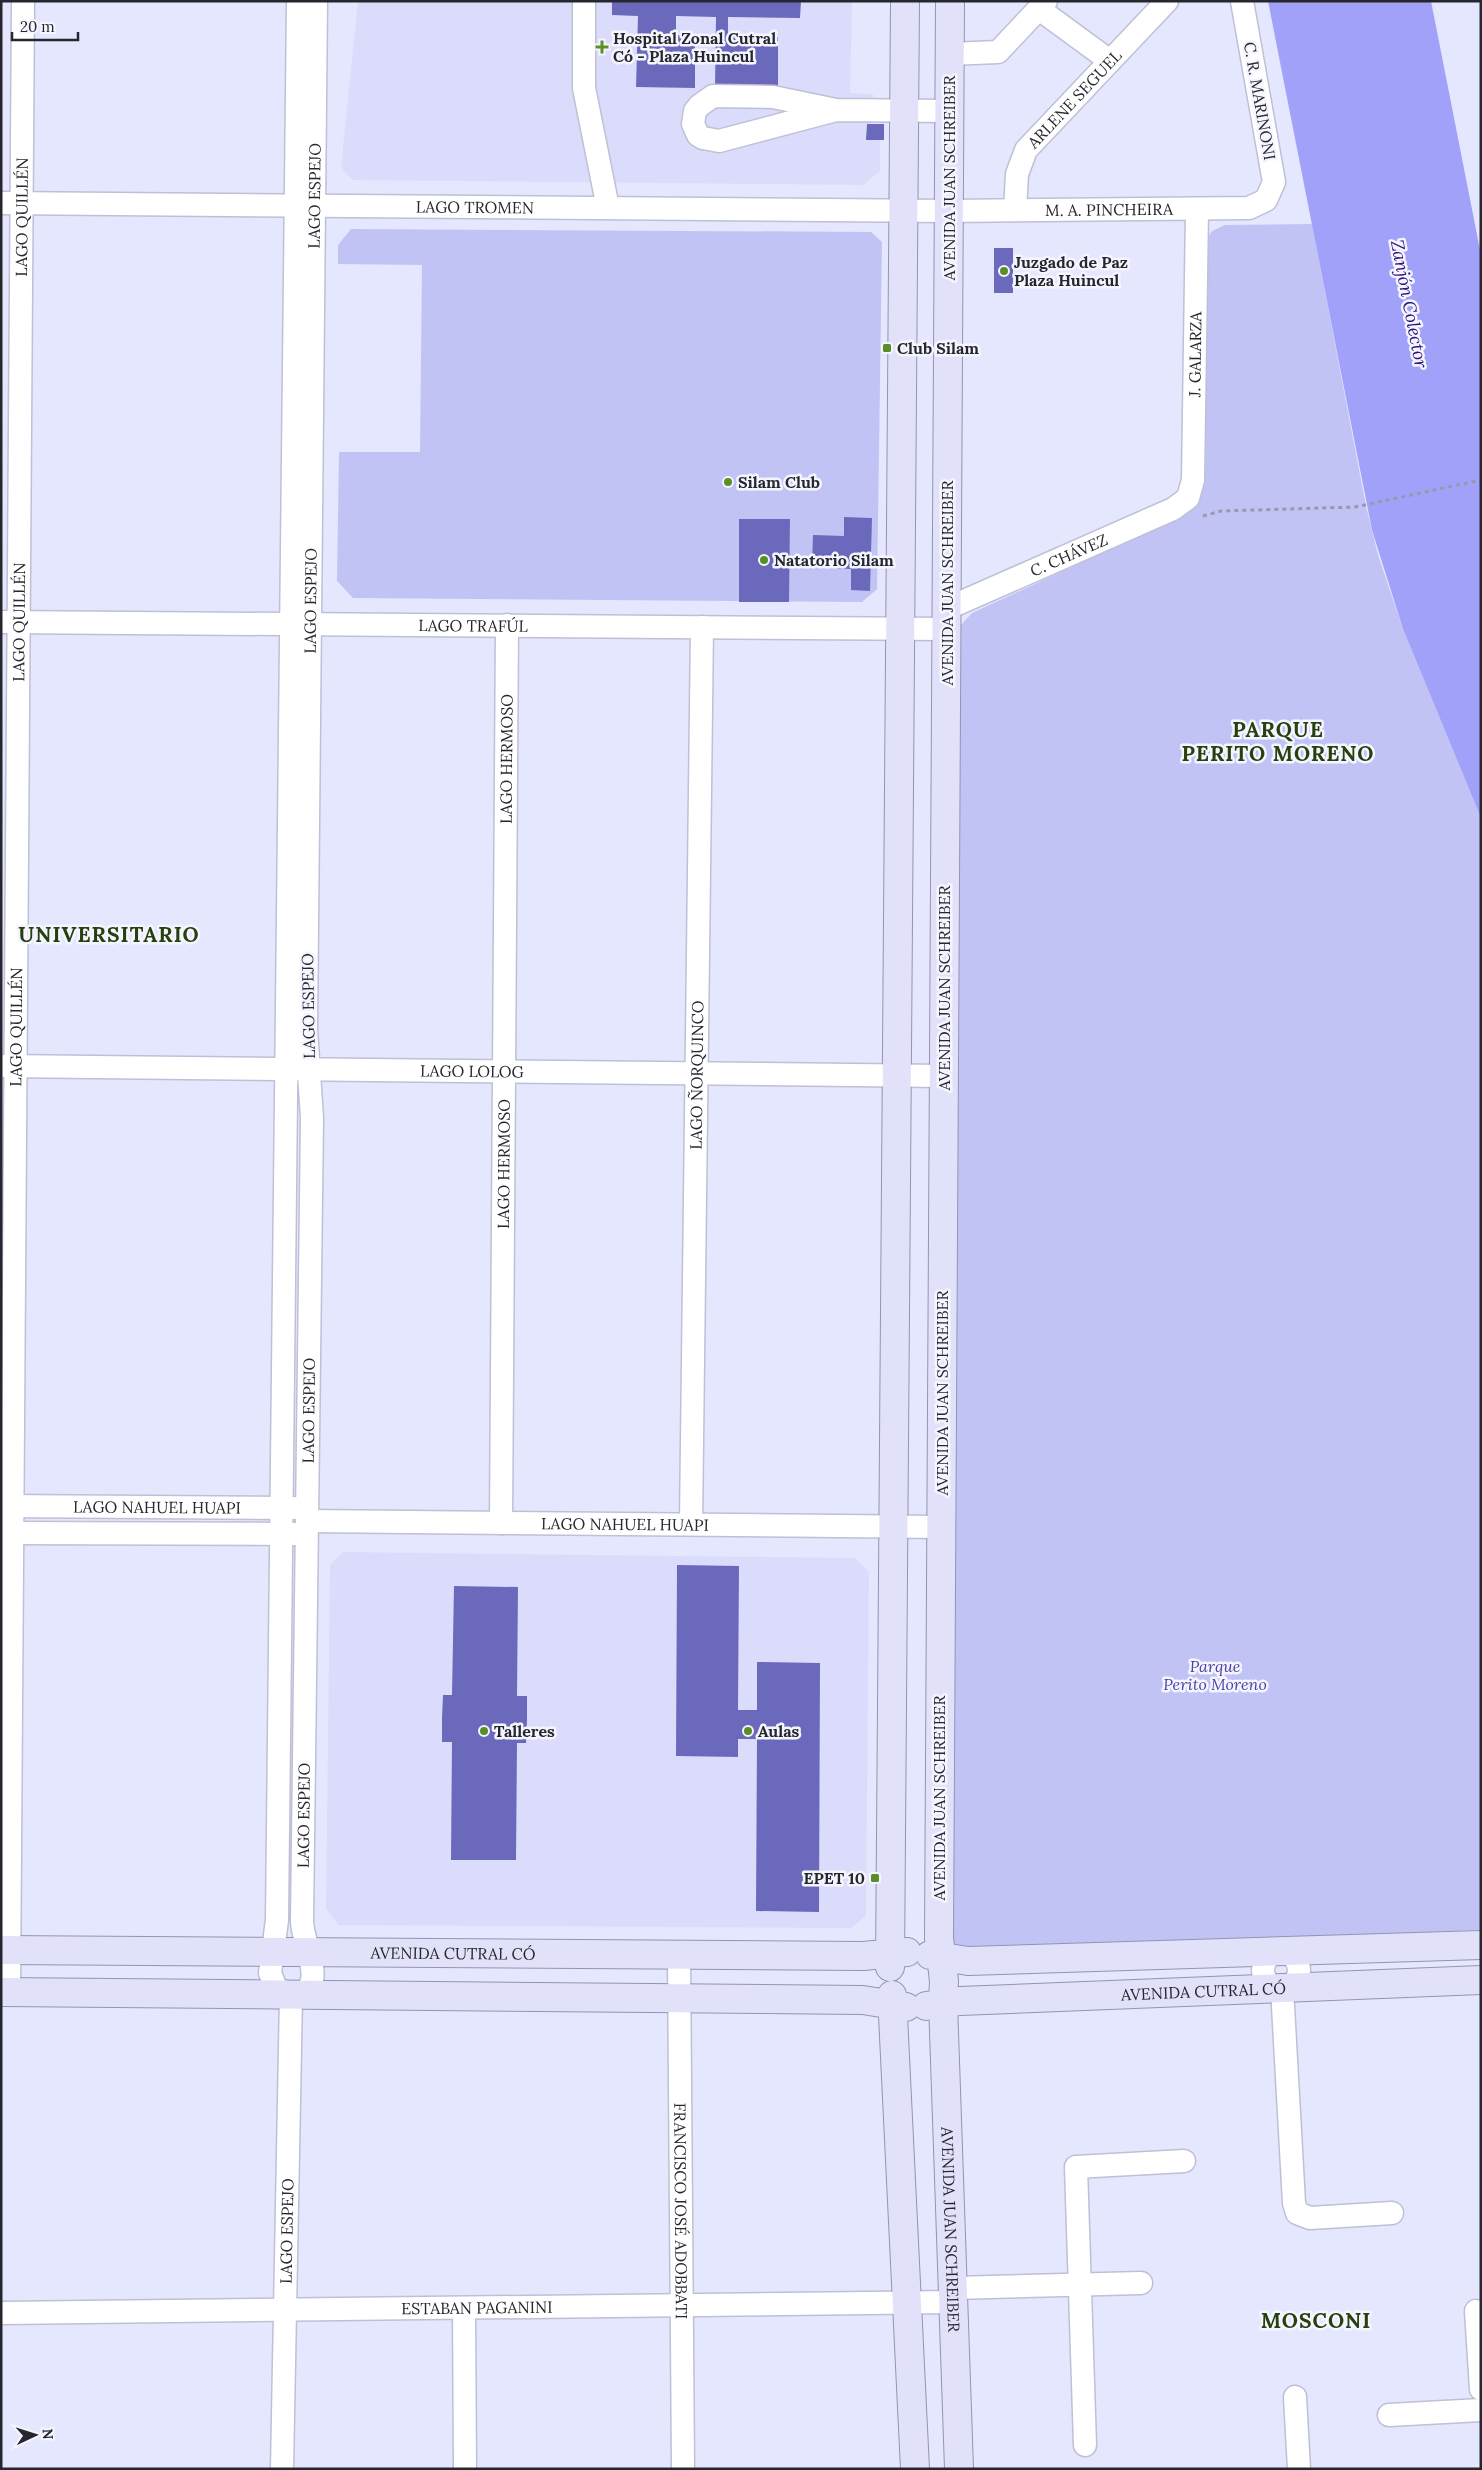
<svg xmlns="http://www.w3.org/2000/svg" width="1482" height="2470" viewBox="0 0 1482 2470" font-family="Lora,serif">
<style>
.built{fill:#dbdcfb}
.green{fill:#c1c3f5}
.water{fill:#a1a1fa}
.building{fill:#6b69bc}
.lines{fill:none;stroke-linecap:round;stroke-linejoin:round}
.minor-casing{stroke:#bec0d6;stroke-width:25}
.major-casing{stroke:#9394b1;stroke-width:30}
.path{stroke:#9899aa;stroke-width:3;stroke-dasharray:4 4;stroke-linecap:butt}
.minor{stroke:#fff;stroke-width:22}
.major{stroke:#e1e2fa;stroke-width:28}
.poi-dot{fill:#598e28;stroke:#f5f5ff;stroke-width:2}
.labels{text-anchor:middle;stroke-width:5;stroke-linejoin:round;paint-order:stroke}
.poi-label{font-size:16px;font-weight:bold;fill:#26262f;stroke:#f5f5ff;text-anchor:start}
.street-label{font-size:16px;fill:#26262f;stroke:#f5f5ff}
.park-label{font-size:16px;font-style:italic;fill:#4c40a6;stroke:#f5f5ff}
.water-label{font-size:18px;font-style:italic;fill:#2b1178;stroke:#f5f5ff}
.district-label{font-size:21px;font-weight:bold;letter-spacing:1px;fill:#26400f;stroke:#f5f5ff}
</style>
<rect width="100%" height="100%" fill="#e5e7fe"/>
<path class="built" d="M358 1H852L850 93 873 94 872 124H884V140L880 141V171L863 185 352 180 341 167Z
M343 1552 855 1558 869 1572 866 1916 851 1928 339 1925 326 1909 330 1565Z"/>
<path class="green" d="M1312 224 1366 506 1378 555 1403 629 1481 818V1930L974 1951 955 1946 951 1940 960 626 972 613 1175 519C1190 508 1201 501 1205 481L1208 237 1212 231 1225 225Z
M351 229 871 232 882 242 877 589 862 602 353 598 337 581 339 452H420L422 265 338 264V245Z"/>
<path class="water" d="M1268 1H1431L1481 255V818L1403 629 1372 530Z"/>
<path class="building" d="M612 1H801L800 18 728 17V37H778V89L715 88 716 17 676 16V35L695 36V88L636 87 638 16 612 15Z
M867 124H884V140H866Z
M994 248H1013V293H994Z
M844 517 872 518 870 591 851 590V569L812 567 813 535 844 536Z
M739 519H790L789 602H739Z
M677 1565 739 1566 738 1710H757V1662L820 1663 819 1912 756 1911 757 1739H738V1757L676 1756Z
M454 1586 518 1587 517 1696H527V1720L526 1743H517L516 1860H451L452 1742H442V1718L443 1695H452Z"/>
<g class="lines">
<defs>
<g id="minor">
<path id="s1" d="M298 1 277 1920 270 1973 276 1988 291 1995C332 1992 302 1945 302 1921L312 1118 306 1029 316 1"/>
<path d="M584 1V88L608 208"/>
<path d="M1039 9 1110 61"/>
<path d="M950 54 998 52 1046 1"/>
<path d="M836 110 719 141 703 138 698 135 693 124 695 111 699 106 713 96 773 97 836 110 950 111"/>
<path id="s2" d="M1 203 949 211 1249 208 1266 200 1274 182 1242 1"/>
<path id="s3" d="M1015 210 1017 174 1026 150 1167 1"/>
<path id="s4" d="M946 609 1173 509 1188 498 1193 480 1197 210"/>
<path id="s5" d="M1 622 946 629"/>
<path id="s6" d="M1 1066 944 1076"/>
<path id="s7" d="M1 1506 295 1508"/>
<path id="s8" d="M307 1521 941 1527"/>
<path id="s9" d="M501 1523 507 625"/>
<path id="s10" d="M691 1524 702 627"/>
<path d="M1 1533 296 1534"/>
<circle cx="1281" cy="1970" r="18"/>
<path id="s11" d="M679 1955 683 2469"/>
<path d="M1282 1988 1294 2203 1297 2213 1310 2218 1392 2213"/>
<path id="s12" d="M9 1992 23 1"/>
<path d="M953 2288 1141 2283"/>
<path d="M464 2308 465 2469"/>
<path d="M1476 2311 1481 2389"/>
<path id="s13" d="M1 2313 953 2302"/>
<path d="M1295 2397 1299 2469"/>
<path d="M1389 2415 1481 2410"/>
<path d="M1085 2445 1076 2167 1184 2161"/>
<path id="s14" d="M282 2469 291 1995"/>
</g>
<g id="major">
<path id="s15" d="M950 1 939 1938 944 1981 943 2003 959 2469"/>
<path id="s16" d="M1 1950 863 1956 907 1952"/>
<path d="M930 1955 968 1961 1481 1945"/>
<path d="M890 1967 905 1"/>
<path d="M1 1992 863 2000 906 2007"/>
<path d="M892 1995 915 2469"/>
<path id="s17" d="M926 2006 960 2001 1481 1980"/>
</g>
</defs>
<use href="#minor" class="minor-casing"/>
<use href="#major" class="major-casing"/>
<path class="path" d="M1203 516 1221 511 1355 507 1481 480"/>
<use href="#minor" class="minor"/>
<use href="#major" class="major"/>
</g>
<g class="poi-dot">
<path d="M599.5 39.5h5v5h5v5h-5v5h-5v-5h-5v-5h5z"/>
<circle cx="1004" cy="271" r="5"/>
<rect x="882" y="343" width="10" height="10" rx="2.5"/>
<circle cx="728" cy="482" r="5"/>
<circle cx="764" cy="560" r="5"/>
<circle cx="484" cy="1731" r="5"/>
<circle cx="748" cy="1731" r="5"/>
<rect x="870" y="1873" width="10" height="10" rx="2.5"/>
</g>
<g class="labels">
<g class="poi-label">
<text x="613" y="44">Hospital Zonal Cutral<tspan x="613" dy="18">Có - Plaza Huincul</tspan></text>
<text x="1014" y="268">Juzgado de Paz<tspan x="1014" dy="18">Plaza Huincul</tspan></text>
<text x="897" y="354">Club Silam</text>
<text x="738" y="488">Silam Club</text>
<text x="774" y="566">Natatorio Silam</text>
<text x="494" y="1737">Talleres</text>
<text x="758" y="1737">Aulas</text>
<text x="865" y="1884" text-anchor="end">EPET 10</text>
</g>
<g class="street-label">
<text dy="6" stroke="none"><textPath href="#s3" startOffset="132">ARLENE SEGUEL</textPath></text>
<text transform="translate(1260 101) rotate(80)" y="6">C. R. MARINONI</text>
<text transform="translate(949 178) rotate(-90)" y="6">AVENIDA JUAN SCHREIBER</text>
<text dy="6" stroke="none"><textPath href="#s1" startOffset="3819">LAGO ESPEJO</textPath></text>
<text dy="6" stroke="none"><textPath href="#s2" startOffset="474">LAGO TROMEN</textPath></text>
<text dy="6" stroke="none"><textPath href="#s2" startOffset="1108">M. A. PINCHEIRA</textPath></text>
<text dy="6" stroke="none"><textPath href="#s12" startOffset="1775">LAGO QUILLÉN</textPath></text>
<text dy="6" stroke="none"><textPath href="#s4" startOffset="411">J. GALARZA</textPath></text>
<text dy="6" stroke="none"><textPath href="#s4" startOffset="134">C. CHÁVEZ</textPath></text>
<text transform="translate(947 583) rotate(-90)" y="6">AVENIDA JUAN SCHREIBER</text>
<text dy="6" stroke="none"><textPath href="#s1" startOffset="3414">LAGO ESPEJO</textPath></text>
<text dy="6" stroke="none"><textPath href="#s12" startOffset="1370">LAGO QUILLÉN</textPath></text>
<text dy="6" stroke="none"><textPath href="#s5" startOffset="472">LAGO TRAFÚL</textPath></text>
<text dy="6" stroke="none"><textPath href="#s9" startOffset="764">LAGO HERMOSO</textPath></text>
<text transform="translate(944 988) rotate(-90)" y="6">AVENIDA JUAN SCHREIBER</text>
<text transform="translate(308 1006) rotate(-91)" y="6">LAGO ESPEJO</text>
<text dy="6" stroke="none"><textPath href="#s12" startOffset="965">LAGO QUILLÉN</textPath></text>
<text dy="6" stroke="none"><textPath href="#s6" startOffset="471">LAGO LOLOG</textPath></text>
<text dy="6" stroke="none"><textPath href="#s10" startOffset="449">LAGO ÑORQUINCO</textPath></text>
<text dy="6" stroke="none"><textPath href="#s9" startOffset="359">LAGO HERMOSO</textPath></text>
<text transform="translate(942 1393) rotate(-90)" y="6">AVENIDA JUAN SCHREIBER</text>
<text dy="6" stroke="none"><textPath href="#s1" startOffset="2604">LAGO ESPEJO</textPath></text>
<text dy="6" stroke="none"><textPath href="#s7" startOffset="156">LAGO NAHUEL HUAPI</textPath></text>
<text dy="6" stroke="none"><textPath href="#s8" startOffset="318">LAGO NAHUEL HUAPI</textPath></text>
<text transform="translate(939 1798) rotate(-90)" y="6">AVENIDA JUAN SCHREIBER</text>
<text dy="6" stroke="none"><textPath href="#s1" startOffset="2199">LAGO ESPEJO</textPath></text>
<text dy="6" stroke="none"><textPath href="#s16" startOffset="452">AVENIDA CUTRAL CÓ</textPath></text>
<text dy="6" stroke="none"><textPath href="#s17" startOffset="278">AVENIDA CUTRAL CÓ</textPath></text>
<text dy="6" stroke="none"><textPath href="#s11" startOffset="256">FRANCISCO JOSÉ ADOBBATI</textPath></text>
<text dy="6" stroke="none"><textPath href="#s15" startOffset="2229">AVENIDA JUAN SCHREIBER</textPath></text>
<text dy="6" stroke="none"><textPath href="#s14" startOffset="238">LAGO ESPEJO</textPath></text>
<text dy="6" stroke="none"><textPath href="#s13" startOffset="476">ESTABAN PAGANINI</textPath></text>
</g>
<g class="park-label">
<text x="1215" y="1672">Parque<tspan x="1215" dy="18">Perito Moreno</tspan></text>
</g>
<g class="water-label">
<text transform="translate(1409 304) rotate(79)" y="6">Zanjón Colector</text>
</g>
<g class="district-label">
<text x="1278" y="737">PARQUE<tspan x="1278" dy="24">PERITO MORENO</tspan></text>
<text x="109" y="942">UNIVERSITARIO</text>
<text x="1316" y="2328">MOSCONI</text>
</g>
</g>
<rect width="1482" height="2470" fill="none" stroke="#26262f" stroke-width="5"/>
<g transform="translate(35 2435) rotate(86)" stroke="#f5f5ff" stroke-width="4" paint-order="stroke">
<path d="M0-4L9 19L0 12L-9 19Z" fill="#26262f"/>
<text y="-8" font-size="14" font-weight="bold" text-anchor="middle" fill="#26262f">N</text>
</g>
<path d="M12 32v8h66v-8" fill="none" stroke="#26262f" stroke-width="2.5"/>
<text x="20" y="32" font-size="15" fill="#26262f" stroke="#f5f5ff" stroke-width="4" paint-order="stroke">20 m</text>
</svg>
